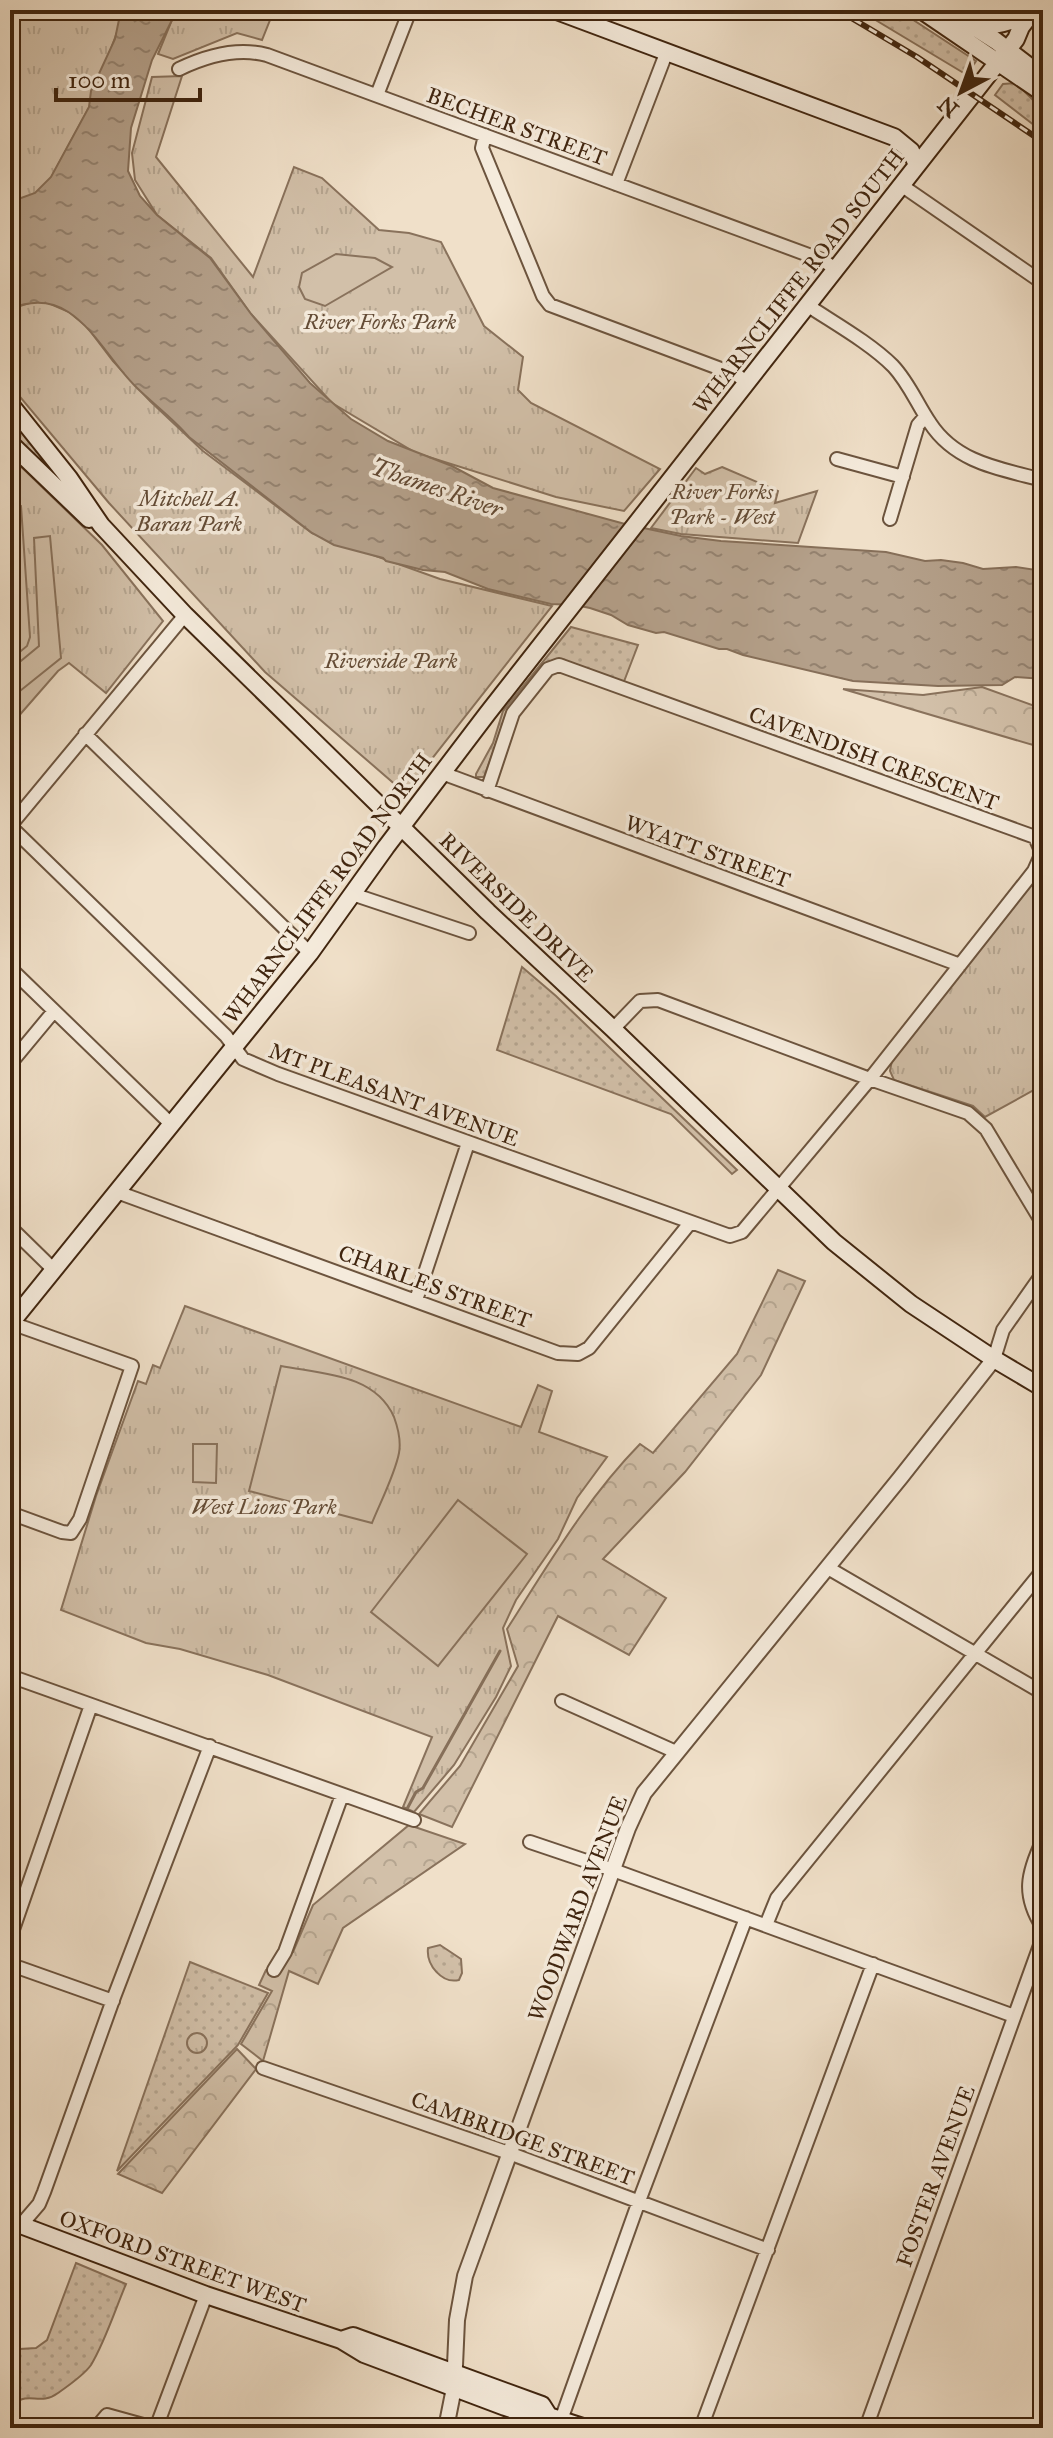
<svg xmlns="http://www.w3.org/2000/svg" width="1053" height="2438" viewBox="0 0 1053 2438" font-family="'IM FELL Great Primer',serif">
<style>
.grass{fill:url(#grass-dots);stroke:#89725c;stroke-width:2}
.forest{fill:url(#forest-crowns);stroke:#89725c;stroke-width:2}
.park{fill:url(#park-tufts);stroke:#89725c;stroke-width:2}
.garden{fill:#d2c0a9;stroke:#89725c;stroke-width:2}
.water{fill:url(#water-ripples);stroke:#866f59;stroke-width:2}
.lines{fill:none;stroke-linecap:round;stroke-linejoin:round}
.stream{stroke:#866f59;stroke-width:3}
.minor-casing{stroke:#6c543e;stroke-width:16}
.tertiary-casing{stroke:#6c543e;stroke-width:18}
.secondary-casing{stroke:#40250f;stroke-width:20}
.minor{stroke:#f5ebdc;stroke-width:12}
.tertiary{stroke:#f5ebdc;stroke-width:14}
.secondary{stroke:#f5ebdc;stroke-width:16}
.rail-casing{stroke:#40250f;stroke-width:6}
.rail{stroke:#f5ebdc;stroke-width:3;stroke-dasharray:9;stroke-linecap:butt}
.labels{text-anchor:middle;stroke-width:7;stroke-linejoin:round;paint-order:stroke}
.street-label{font-size:22px;fill:#40250f;stroke:#f5ebdc}
.park-label{font-size:22px;font-style:italic;fill:#644c36;stroke:#f5ebdc}
.water-label{font-size:24px;font-style:italic;fill:#634a34;stroke:#f5ebdc}
</style>
<defs>
<pattern id="grass-dots" width="8" height="8" patternUnits="userSpaceOnUse" patternTransform="scale(2)"><rect width="8" height="8" fill="#d2c0a9"/><path d="M2 2h.1M6 6h.1" fill="none" stroke="#b5a590" stroke-width="1.8" stroke-linecap="round"/></pattern>
<pattern id="forest-crowns" width="20" height="18" patternUnits="userSpaceOnUse" patternTransform="scale(2)"><rect width="20" height="18" fill="#d2c0a9"/><path d="M2 6a3 3 0 1 1 6 0M12 15a3 3 0 1 1 6 0" fill="none" stroke="#b5a590"/></pattern>
<pattern id="park-tufts" width="24" height="20" patternUnits="userSpaceOnUse" patternTransform="scale(2)"><rect width="24" height="20" fill="#d2c0a9"/><path d="M3 7l-1-3M5 7V3M7 7l1-3M15 17l-1-3M17 17v-4M19 17l1-3" fill="none" stroke="#b5a590"/></pattern>
<pattern id="water-ripples" width="26" height="14" patternUnits="userSpaceOnUse" patternTransform="scale(2)"><rect width="26" height="14" fill="#b4a08a"/><path d="M2 4q2-2 4 0t4 0M15 11q2-2 4 0t4 0" fill="none" stroke="#94826f"/></pattern>
</defs>
<rect width="100%" height="100%" fill="#f0e0c9"/>
<filter id="stains"><feTurbulence type="fractalNoise" baseFrequency=".0025" numOctaves="4"/><feColorMatrix values="0 0 0 0 .2 0 0 0 0 .09 0 0 0 0 .02 0 0 0 .5 -.17"/></filter>
<radialGradient id="worn" r=".72"><stop offset=".6" stop-color="#630" stop-opacity="0"/><stop offset="1" stop-color="#630" stop-opacity=".3"/></radialGradient>
<path class="grass" d="M859 10H898L976 61 967 75Z
M1016 83 1043 110V132L995 95 1003 84Z
M10 415 64 482 62 484 10 432Z
M571 627 638 645 623 684 559 660 547 662 508 711 484 777H476V774L493 743 503 711Z
M522 967 556 996 737 1170 732 1174 671 1114 497 1050Z
M440 1945 461 1959 462 1973 459 1980C442 1984 426 1965 428 1948Z
M190 1962 268 1993 238 2045 117 2171Z
M76 2263 126 2284C115 2310 105 2342 91 2365 84 2375 68 2386 58 2393 38 2408 24 2386 10 2411V2373L20 2349 36 2348 47 2340Z"/>
<path class="forest" d="M982 687 1043 709V748L843 689 923 695Z
M778 1270 805 1281 761 1375 685 1472 603 1559 666 1598 629 1655 558 1616 452 1827 419 1814 460 1766 518 1666 507 1629C548 1565 587 1498 640 1444L653 1453 737 1354Z
M409 1825 465 1844 343 1928 318 1984 289 1971 263 2061 241 2044 272 1991 259 1985 266 1970 293 1952 313 1905Z
M237 2049 256 2069 162 2193 118 2174Z"/>
<path class="park" d="M10 10H125L91 104 40 198 10 203Z
M176 10H274L262 40 237 33 173 59 158 54Z
M182 76 156 157 253 277 294 167 322 178 379 230 409 233 441 242 484 326 523 357 518 390 531 403 660 469 624 511 556 497 416 453 332 403 251 314 211 258 157 215 135 180 132 153 152 77Z
M33 302H46L69 312 87 327 113 361 150 401 203 451 312 533 440 579 552 606 405 793 265 672 109 503 10 385V309Z
M10 456 102 545 163 621 106 693 69 663 58 671 10 726Z
M722 467 778 491 775 503 817 491 798 543 681 534 651 528 696 468 705 474Z
M1043 870V1085L985 1117 973 1106 894 1080 890 1071 892 1060Z
M185 1306 521 1427 538 1385 552 1391 539 1432 607 1457 577 1498 558 1539 516 1600 503 1628 511 1666 496 1697 454 1765 414 1812 403 1807 432 1737 268 1675 180 1649 146 1643 61 1610 96 1496 138 1381 146 1384 153 1365 160 1368Z
M187 2043a10 10 0 1 1 20 0a10 10 0 1 1-20 0Z"/>
<path class="garden" d="M336 254 375 258 392 267 325 306 305 299 299 287 302 273Z
M10 503 21 506 30 637 27 646 10 660Z
M50 536 61 658 10 699V670L39 646 34 538Z
M281 1366C323 1374 375 1374 394 1417 398 1428 401 1442 399 1453 395 1474 380 1503 372 1523L249 1491Z
M193 1444H217L216 1483 193 1482Z
M458 1500 527 1554 438 1666 371 1612Z"/>
<path class="water" d="M121 10H177L152 60 131 128 128 171 140 196 157 215 210 258 251 314 310 383 351 419 388 441 452 466 493 488 625 524 681 536 721 541 886 552 925 561 941 560 963 563 983 569 1016 567 1043 571V679L1015 677 1002 685 938 686 853 681 743 655 727 649H719L664 632 656 633 628 625 611 615 590 608 575 605 551 604 488 589 445 572 423 570 386 561 383 558 334 545 312 533 189 437C173 418 153 404 135 386 98 349 74 282 10 309V202L35 193 51 177 89 107 91 91 115 39Z"/>
<g class="lines">
<path class="stream" d="M407 1809 416 1792 423 1788 500 1651"/>
<defs>
<path id="minor" d="M179 69C206 56 237 47 267 55L822 260 836 269
M377 95 410 10
M485 135 482 148 543 296 550 305 737 375 746 382
M616 184 667 51
M901 185 1043 283
M807 305C834 323 870 343 893 366 909 383 917 404 930 423 956 463 1001 469 1043 480
M837 459 903 477
M890 519 918 425 925 417
M85 734 310 953
M442 773 960 965
M10 826 226 1036 243 1059 278 1074 730 1236 742 1232 870 1079 1034 871 1042 853 1035 837 559 665 548 669 513 713 487 791
M10 826 185 615
M352 894 469 933
M10 968 171 1124
M613 1029 640 1001 658 1000 870 1079 968 1113 986 1129 1043 1224
M10 1064 54 1011
M117 1192 558 1353 578 1354 589 1348 690 1223
M10 1227 54 1270
M416 1300 468 1143
M994 1359 1003 1330 1043 1273
M10 1513 62 1532 71 1533 80 1519 132 1366 11 1323
M828 1568 1043 1693
M10 1676 414 1820
M562 1701 676 1752
M1043 1840C1027 1874 1022 1895 1043 1928
M530 1842 613 1870 1014 2016
M766 1925 777 1898 794 1877 1043 1570
M10 1938 91 1705
M10 1967 20 1968 113 2001
M274 1970 285 1952 342 1795
M263 2068 509 2153 768 2250
M21 2225 39 2204 44 2192 114 1997 210 1746
M561 2420 639 2201 746 1918
M96 2428 107 2415 154 2428
M156 2428 206 2295
M701 2428 873 1964
M866 2428 1043 1937"/>
<path id="tertiary" d="M446 2428 454 2388 457 2320 465 2276 628 1828 644 1793 901 1477 994 1359"/>
<path id="secondary" d="M554 10 894 137 911 151 917 165
M921 10 1043 93
M948 10 996 41 1043 77
M974 24C993 28 1013 23 1028 10
M10 404 69 478 101 525 185 615 488 912 613 1029 834 1242 911 1304 994 1359 1043 1388
M10 443 89 519
M10 1324 310 953 386 847 487 714 1016 39 1021 27 1034 10
M10 2221 206 2295 341 2340 364 2354 505 2407 539 2418 549 2416 586 2428
M341 2340 353 2336 542 2405 549 2416"/>
</defs>
<use href="#minor" class="minor-casing"/>
<use href="#tertiary" class="tertiary-casing"/>
<use href="#secondary" class="secondary-casing"/>
<use href="#minor" class="minor"/>
<use href="#tertiary" class="tertiary"/>
<use href="#secondary" class="secondary"/>
<defs>
<path id="rail" d="M838 10 917 57 1043 142"/>
</defs>
<use href="#rail" class="rail-casing"/>
<use href="#rail" class="rail"/>
</g>
<g class="labels">
<g class="street-label">
<text transform="translate(517 126) rotate(20)" y="8">BECHER STREET</text>
<text transform="translate(798 281) rotate(-52)" y="8">WHARNCLIFFE ROAD SOUTH</text>
<text transform="translate(874 758) rotate(20)" y="8">CAVENDISH CRESCENT</text>
<text transform="translate(708 851) rotate(20)" y="8">WYATT STREET</text>
<text transform="translate(327 888) rotate(-53)" y="8">WHARNCLIFFE ROAD NORTH</text>
<text transform="translate(517 907) rotate(44)" y="8">RIVERSIDE DRIVE</text>
<text transform="translate(394 1094) rotate(20)" y="8">MT PLEASANT AVENUE</text>
<text transform="translate(435 1286) rotate(20)" y="8">CHARLES STREET</text>
<text transform="translate(577 1908) rotate(-69)" y="8">WOODWARD AVENUE</text>
<text transform="translate(523 2138) rotate(20)" y="8">CAMBRIDGE STREET</text>
<text transform="translate(935 2176) rotate(-70)" y="8">FOSTER AVENUE</text>
<text transform="translate(183 2261) rotate(20)" y="8">OXFORD STREET WEST</text>
</g>
<g class="park-label">
<text x="380" y="329">River Forks Park</text>
<text x="722" y="499">River Forks<tspan x="722" dy="25">Park - West</tspan></text>
<text x="189" y="506">Mitchell A.<tspan x="189" dy="25">Baran Park</tspan></text>
<text x="391" y="668">Riverside Park</text>
<text x="264" y="1514">West Lions Park</text>
</g>
<g class="water-label">
<text transform="translate(437 488) rotate(19)" y="8">Thames River</text>
</g>
</g>
<rect width="1053" height="2438" fill="none" stroke="#f0e0c9" stroke-width="40"/>
<rect x="12" y="12" width="1029" height="2414" fill="none" stroke="#40250f" stroke-width="4"/>
<rect x="20" y="20" width="1013" height="2398" fill="none" stroke="#40250f" stroke-width="2"/>
<g transform="translate(961 92) rotate(221)" stroke="#f5ebdc" stroke-width="6" paint-order="stroke">
<path d="M0-6L14 30L0 20L-14 30Z" fill="#40250f"/>
<text y="-12" font-size="22" font-weight="bold" text-anchor="middle" fill="#40250f">N</text>
</g>
<path d="M56 88v12h144v-12" fill="none" stroke="#40250f" stroke-width="4"/>
<text x="68" y="88" font-size="24" fill="#40250f" stroke="#f5ebdc" stroke-width="6" paint-order="stroke">100 m</text>
<rect width="100%" height="100%" filter="url(#stains)"/>
<rect width="100%" height="100%" fill="url(#worn)"/>
</svg>
